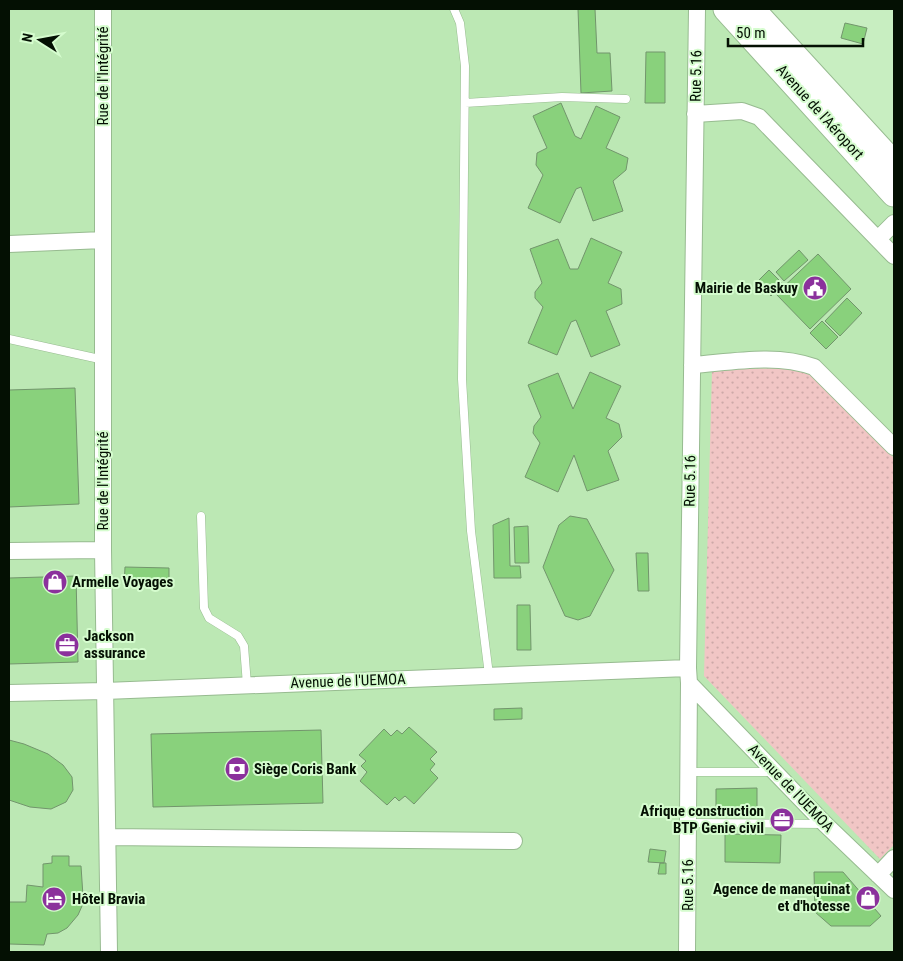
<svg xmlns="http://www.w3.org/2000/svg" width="903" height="961" viewBox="0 0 903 961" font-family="'Roboto Condensed',sans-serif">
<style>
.built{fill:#bce8b4}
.grass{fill:url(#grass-dots)}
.building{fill:#89d17c;stroke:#72956c}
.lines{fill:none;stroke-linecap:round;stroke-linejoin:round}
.service-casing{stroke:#97bb90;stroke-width:9}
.minor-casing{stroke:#97bb90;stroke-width:18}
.primary-casing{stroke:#97bb90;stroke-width:27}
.service{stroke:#fff;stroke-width:8}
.minor{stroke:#fff;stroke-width:16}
.primary{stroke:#fff;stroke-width:25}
.labels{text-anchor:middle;stroke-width:4;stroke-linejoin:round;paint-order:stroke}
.street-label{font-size:15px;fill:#041003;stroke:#d5fcce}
.poi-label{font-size:15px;font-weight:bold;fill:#041003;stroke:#d5fcce;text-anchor:start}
</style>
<defs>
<pattern id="grass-dots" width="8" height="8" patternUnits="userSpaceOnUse" patternTransform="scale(1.25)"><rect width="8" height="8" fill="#f1c6c5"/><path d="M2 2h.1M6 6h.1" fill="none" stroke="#cda9a8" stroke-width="1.8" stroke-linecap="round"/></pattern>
</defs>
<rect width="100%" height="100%" fill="#c8eec1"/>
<path class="built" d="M9 9H726L894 194V952H9Z"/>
<path class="grass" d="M805 367 894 458V845L880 859 704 676 712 370Z"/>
<path class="building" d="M578 9H595L597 53H610L612 91 581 93Z
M845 23 867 28 863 44 841 38Z
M646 52H665V103H645Z
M561 103 575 136 581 139 596 106 620 117 606 148 628 158 626 170 613 181 623 211 593 221 581 187 576 189 560 223 528 208 543 175 536 165 537 153 547 148 533 116Z
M591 238 622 252 608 283 621 289 622 304 606 311 620 345 591 357 576 320 571 322 557 355 528 343 543 307 535 298V292L542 283 530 249 558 239 570 269H578Z
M799 250 808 260 784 281 776 272Z
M818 254 851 289 810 329 776 294Z
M769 270 783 284 771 296 757 282Z
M847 298 862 313 840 336 825 321Z
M822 321 838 337 826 349 810 333Z
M590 372 621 386 606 418 619 424 622 437 608 451 619 480 587 491 574 455 558 492 525 477 540 443 533 433 534 426 541 417 528 385 558 373 573 409Z
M75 388 79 504 9 507V390Z
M570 516 587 519 614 570 590 616 578 620 565 616 543 567 559 525Z
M509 518 510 566H520L521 578H494L493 525Z
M528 526 529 563H515L514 527Z
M636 553H648L649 591H638Z
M125 567 169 568V587L124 586Z
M76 576 78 662 9 664V578Z
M517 605H530L531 650H517Z
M522 708V719L494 720V709Z
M409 727 437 752 430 759 435 764 430 770 438 778 414 804 405 796 399 801 395 797 387 805 360 781 367 772 361 766 366 761 359 755 384 729 391 736 397 730 402 734Z
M321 730 323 803 153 807 151 734Z
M9 740 24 744 48 754 63 765 72 777 73 790 66 802 51 809 30 807 9 800Z
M757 788V809H716V789Z
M725 834 781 835 780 863 725 862Z
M650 849 666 851 664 863 648 862Z
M52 856H69V866H81L83 896 82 906 78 915 67 928 58 933 47 934 44 945 9 944V902H26L27 885 43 887V864L52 863Z
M660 863H666V874H658Z
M814 872H843L881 916 870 926H831L815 912Z"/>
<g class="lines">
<defs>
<path id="service" d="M454 9 460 23 465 66 462 379 471 531 489 675
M465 103 562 97 626 99
M9 339 104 360
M201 516 204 608 209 618 238 636 244 646 247 685
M689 772H772
M688 823 823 824"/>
<path id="minor" d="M103 9V550L109 952
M695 114 742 111 759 117 894 256
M878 239 894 223
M9 244 103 240
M692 365C732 362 776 353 814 367L894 447
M9 551 103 550
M689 683 825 824 894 890
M9 693 105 691 688 668
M108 837 514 841
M878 875 894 858
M687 952 689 683 688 668 697 9"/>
<path id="primary" d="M726 9 894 194
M752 9 894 164"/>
</defs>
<use href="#service" class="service-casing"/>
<use href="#minor" class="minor-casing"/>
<use href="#primary" class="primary-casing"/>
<use href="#service" class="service"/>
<use href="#minor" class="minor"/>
<use href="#primary" class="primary"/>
</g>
<defs>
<symbol id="civic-disc" viewBox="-11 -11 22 22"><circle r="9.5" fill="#8b319c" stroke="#d5fcce"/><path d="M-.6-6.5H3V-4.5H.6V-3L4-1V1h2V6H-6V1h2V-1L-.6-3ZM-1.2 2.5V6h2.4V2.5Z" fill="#fff"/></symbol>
<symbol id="shop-disc" viewBox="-11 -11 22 22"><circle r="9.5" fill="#8b319c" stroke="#d5fcce"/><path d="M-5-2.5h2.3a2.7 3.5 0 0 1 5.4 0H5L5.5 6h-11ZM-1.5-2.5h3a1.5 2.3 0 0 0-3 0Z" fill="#fff"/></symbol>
<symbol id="office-disc" viewBox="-11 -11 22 22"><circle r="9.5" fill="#8b319c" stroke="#d5fcce"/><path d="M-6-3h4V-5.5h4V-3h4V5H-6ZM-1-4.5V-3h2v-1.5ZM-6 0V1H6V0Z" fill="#fff"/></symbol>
<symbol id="bank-disc" viewBox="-11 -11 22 22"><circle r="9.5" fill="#8b319c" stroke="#d5fcce"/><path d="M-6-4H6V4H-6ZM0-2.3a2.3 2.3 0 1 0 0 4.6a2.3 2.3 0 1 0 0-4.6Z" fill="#fff"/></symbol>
<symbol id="hotel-disc" viewBox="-11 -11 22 22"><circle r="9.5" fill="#8b319c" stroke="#d5fcce"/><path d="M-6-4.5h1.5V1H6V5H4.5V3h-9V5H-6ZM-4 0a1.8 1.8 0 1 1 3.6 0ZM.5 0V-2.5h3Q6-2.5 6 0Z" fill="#fff"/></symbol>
</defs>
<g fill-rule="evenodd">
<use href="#civic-disc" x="801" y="274" width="28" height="28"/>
<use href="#shop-disc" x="41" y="568" width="28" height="28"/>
<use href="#office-disc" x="53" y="631" width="28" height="28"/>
<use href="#bank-disc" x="223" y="755" width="28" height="28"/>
<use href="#office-disc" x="768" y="806" width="28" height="28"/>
<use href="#shop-disc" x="854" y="884" width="28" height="28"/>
<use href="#hotel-disc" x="40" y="885" width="28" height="28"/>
</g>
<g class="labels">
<g class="street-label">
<text transform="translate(103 76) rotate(-90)" y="5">Rue de l'Intégrité</text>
<text transform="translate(696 76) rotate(-89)" y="5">Rue 5.16</text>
<text transform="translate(820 112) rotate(48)" y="5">Avenue de l'Aéroport</text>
<text transform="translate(103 481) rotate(-90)" y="5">Rue de l'Intégrité</text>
<text transform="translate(690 481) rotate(-89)" y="5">Rue 5.16</text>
<text transform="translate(348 681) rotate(-2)" y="5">Avenue de l'UEMOA</text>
<text transform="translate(791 788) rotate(46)" y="5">Avenue de l'UEMOA</text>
<text transform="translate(688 885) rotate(-90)" y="5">Rue 5.16</text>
</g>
<g class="poi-label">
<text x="798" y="293" text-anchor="end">Mairie de Baskuy</text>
<text x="72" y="587">Armelle Voyages</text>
<text x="84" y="641">Jackson<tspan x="84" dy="17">assurance</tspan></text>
<text x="254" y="774">Siège Coris Bank</text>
<text x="764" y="816" text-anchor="end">Afrique construction<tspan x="764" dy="17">BTP Genie civil</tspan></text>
<text x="850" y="894" text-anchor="end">Agence de manequinat<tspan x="850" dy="17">et d'hotesse</tspan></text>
<text x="72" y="904">Hôtel Bravia</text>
</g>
</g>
<rect width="903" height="961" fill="none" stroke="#041003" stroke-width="20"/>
<g transform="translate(40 40) rotate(281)" stroke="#d5fcce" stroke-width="4" paint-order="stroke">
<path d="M0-4L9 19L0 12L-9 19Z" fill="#041003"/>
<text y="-8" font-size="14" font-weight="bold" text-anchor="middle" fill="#041003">N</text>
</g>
<path d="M728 38v8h135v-8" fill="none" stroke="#041003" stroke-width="2.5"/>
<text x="736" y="38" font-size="15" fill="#041003" stroke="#d5fcce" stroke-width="4" paint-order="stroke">50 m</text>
</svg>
